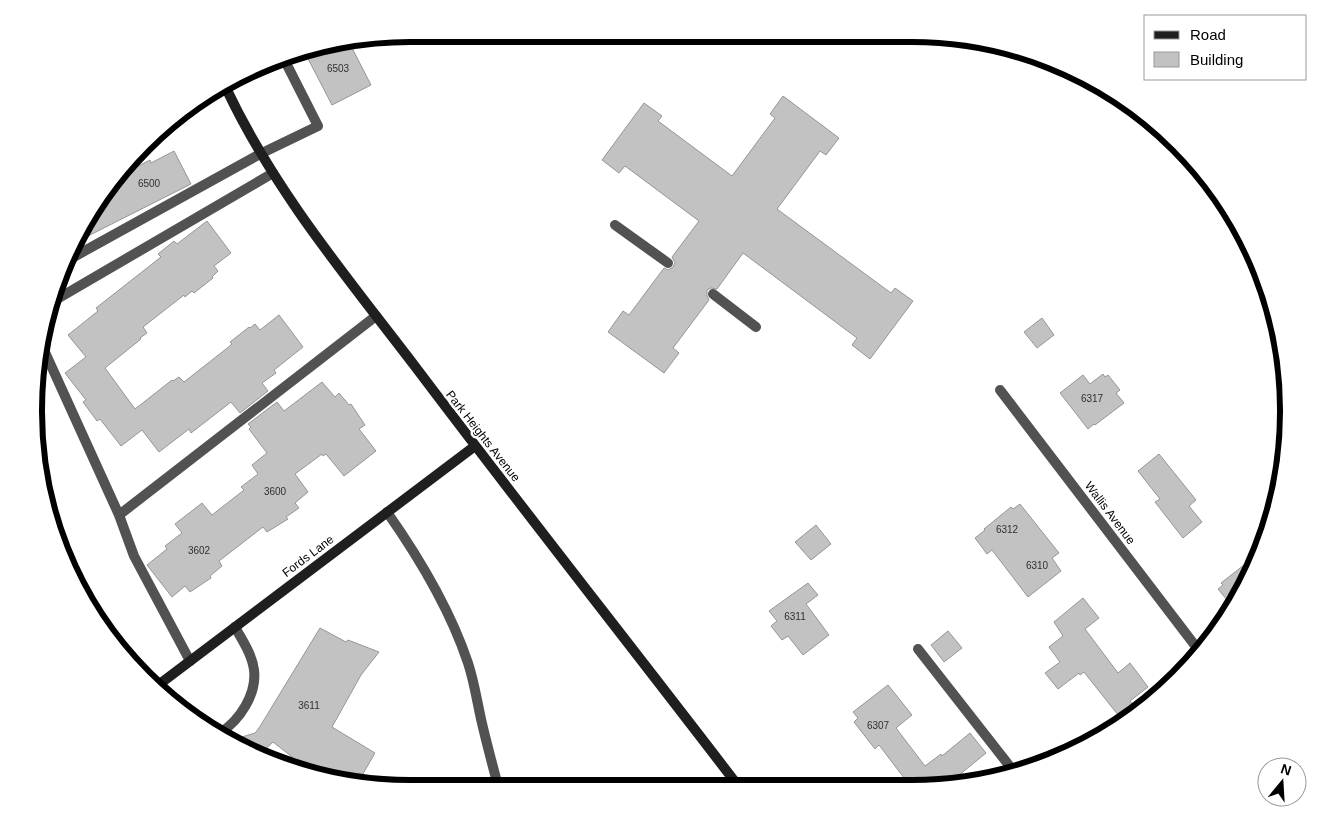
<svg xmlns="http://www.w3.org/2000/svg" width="1322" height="822" viewBox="0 0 1322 822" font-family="Arial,sans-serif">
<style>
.building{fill:#c2c2c2;stroke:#969696}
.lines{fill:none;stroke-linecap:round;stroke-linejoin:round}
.lane{stroke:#525252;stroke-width:10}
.street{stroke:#525252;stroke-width:10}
.secondary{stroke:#1f1f1f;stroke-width:10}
.labels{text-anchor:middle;stroke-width:5;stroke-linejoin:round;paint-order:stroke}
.number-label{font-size:10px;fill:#303030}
.street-label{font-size:12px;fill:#000;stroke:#fff}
.rim{fill:none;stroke:#000;stroke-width:6}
</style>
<rect width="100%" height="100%" fill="#fff"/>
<path class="building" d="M350 44 371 85 332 105 304 51Z
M783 96 839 138 826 155 820 151 777 209 891 293 895 288 913 301 870 359 852 345 857 338 743 253 717 289 711 288 707 290V296L709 300 673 348 679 353 664 373 608 332 623 311 629 315 664 268 668 270 673 267 675 263 672 257 699 221 625 166 619 173 602 160 644 103 662 116 658 121 732 176 775 118 770 114Z
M174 151 191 184 80 240 112 182 115 178 150 160 151 163Z
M207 221 231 253 214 266 218 271 212 277 213 278 194 293 192 291 185 297 184 295 143 327 147 333 140 338 141 339 105 368 135 409 172 380 173 381 179 377 184 382 226 349 232 344 230 342 249 327 250 328 255 324 260 330 279 315 303 347 274 370 276 373 262 383 268 391 240 413 231 402 191 433 189 429 159 452 142 430 121 446 100 419 97 421 83 402 86 400 65 373 86 357 68 335 98 311 96 308 161 257 158 254 174 241 177 244Z
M1042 318 1054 335 1037 348 1024 332Z
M1103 374 1105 377 1108 375 1120 390 1116 393 1124 403 1095 425 1094 424 1088 429 1060 393 1083 375 1090 384Z
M322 382 335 397 339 393 349 405 351 404 365 425 359 429 376 451 344 476 326 454 323 456 322 454 295 474 308 492 295 503 299 508 286 517 288 519 267 532 263 527 219 561 222 566 210 576 211 578 190 592 185 586 172 597 147 565 167 549 165 546 182 533 175 524 202 503 212 515 244 490 241 487 258 474 252 465 267 453 249 429 251 427 248 424 277 402 284 411Z
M1159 454 1196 500 1189 506 1202 522 1183 538 1155 502 1160 499 1138 471Z
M1020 504 1059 553 1052 558 1061 571 1028 597 992 550 987 554 975 538 985 530 984 529 1011 507 1013 509Z
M816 525 831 544 811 560 795 542Z
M1258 554 1249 578 1232 606 1218 589 1223 585 1221 583Z
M808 583 818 595 806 604 829 635 803 655 788 636 782 640 771 626 777 621 769 611Z
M1083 598 1099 618 1085 629 1118 673 1130 663 1148 687 1130 701 1136 709 1122 720 1084 672 1080 675 1079 673 1058 689 1045 673 1060 662 1049 647 1063 636 1054 622Z
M320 628 346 642 348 640 379 652 361 675 332 727 375 753 357 784 310 771 273 742 259 755 232 740 255 733 259 728Z
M948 631 962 648 944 662 931 645Z
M888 685 912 715 896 728 925 766 941 754 942 756 970 733 986 753 958 776 963 783 936 787H911L879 745 875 749 854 722 858 718 853 712Z"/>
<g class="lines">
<path class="lane" d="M615 225 668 263
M70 259 260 154 318 126 283 57
M713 294 756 327
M52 302 273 173
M44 350 119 515 376 316
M387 512C420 559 450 609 468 663 474 681 477 701 481 719 486 741 492 763 498 786
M119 515 134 556 190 661
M918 649 1015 773
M220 733C240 720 257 694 254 670 252 654 242 640 235 627"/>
<path class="street" d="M1000 390 1200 652"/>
<path class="secondary" d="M226 88C274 190 346 276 414 365 521 507 631 646 739 787
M157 686 475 446"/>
</g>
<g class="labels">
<g class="number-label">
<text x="338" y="72">6503</text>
<text x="149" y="187">6500</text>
<text x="1092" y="402">6317</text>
<text x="275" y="495">3600</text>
<text x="1007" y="533">6312</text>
<text x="199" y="554">3602</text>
<text x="1037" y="569">6310</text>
<text x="795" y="620">6311</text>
<text x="309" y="709">3611</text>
<text x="878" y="729">6307</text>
</g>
<g class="street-label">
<text transform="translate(483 436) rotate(52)" y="4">Park Heights Avenue</text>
<text transform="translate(1110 513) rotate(53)" y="4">Wallis Avenue</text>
<text transform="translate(308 556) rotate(-37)" y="4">Fords Lane</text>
</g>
</g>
<path d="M0 0H1322V822H0ZM410 42H912A368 368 0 0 1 1280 410V412A368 368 0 0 1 912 780H410A368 368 0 0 1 42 412V410A368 368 0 0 1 410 42Z" fill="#fff" fill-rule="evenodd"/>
<path class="rim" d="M410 42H912A368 368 0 0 1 1280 410V412A368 368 0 0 1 912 780H410A368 368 0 0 1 42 412V410A368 368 0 0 1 410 42Z"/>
<rect x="1144" y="15" width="162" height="65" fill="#ffffff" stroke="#999999"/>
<rect x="1154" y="31" width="25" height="8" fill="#1f1f1f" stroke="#999999"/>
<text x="1190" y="40" font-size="15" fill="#000000">Road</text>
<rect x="1154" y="52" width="25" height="15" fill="#c2c2c2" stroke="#999999"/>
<text x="1190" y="65" font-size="15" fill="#000000">Building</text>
<g transform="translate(1282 782) rotate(18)"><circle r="24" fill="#ffffff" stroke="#999999"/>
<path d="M0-4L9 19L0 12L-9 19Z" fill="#000000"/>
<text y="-8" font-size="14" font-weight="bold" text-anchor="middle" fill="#000000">N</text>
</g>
</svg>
